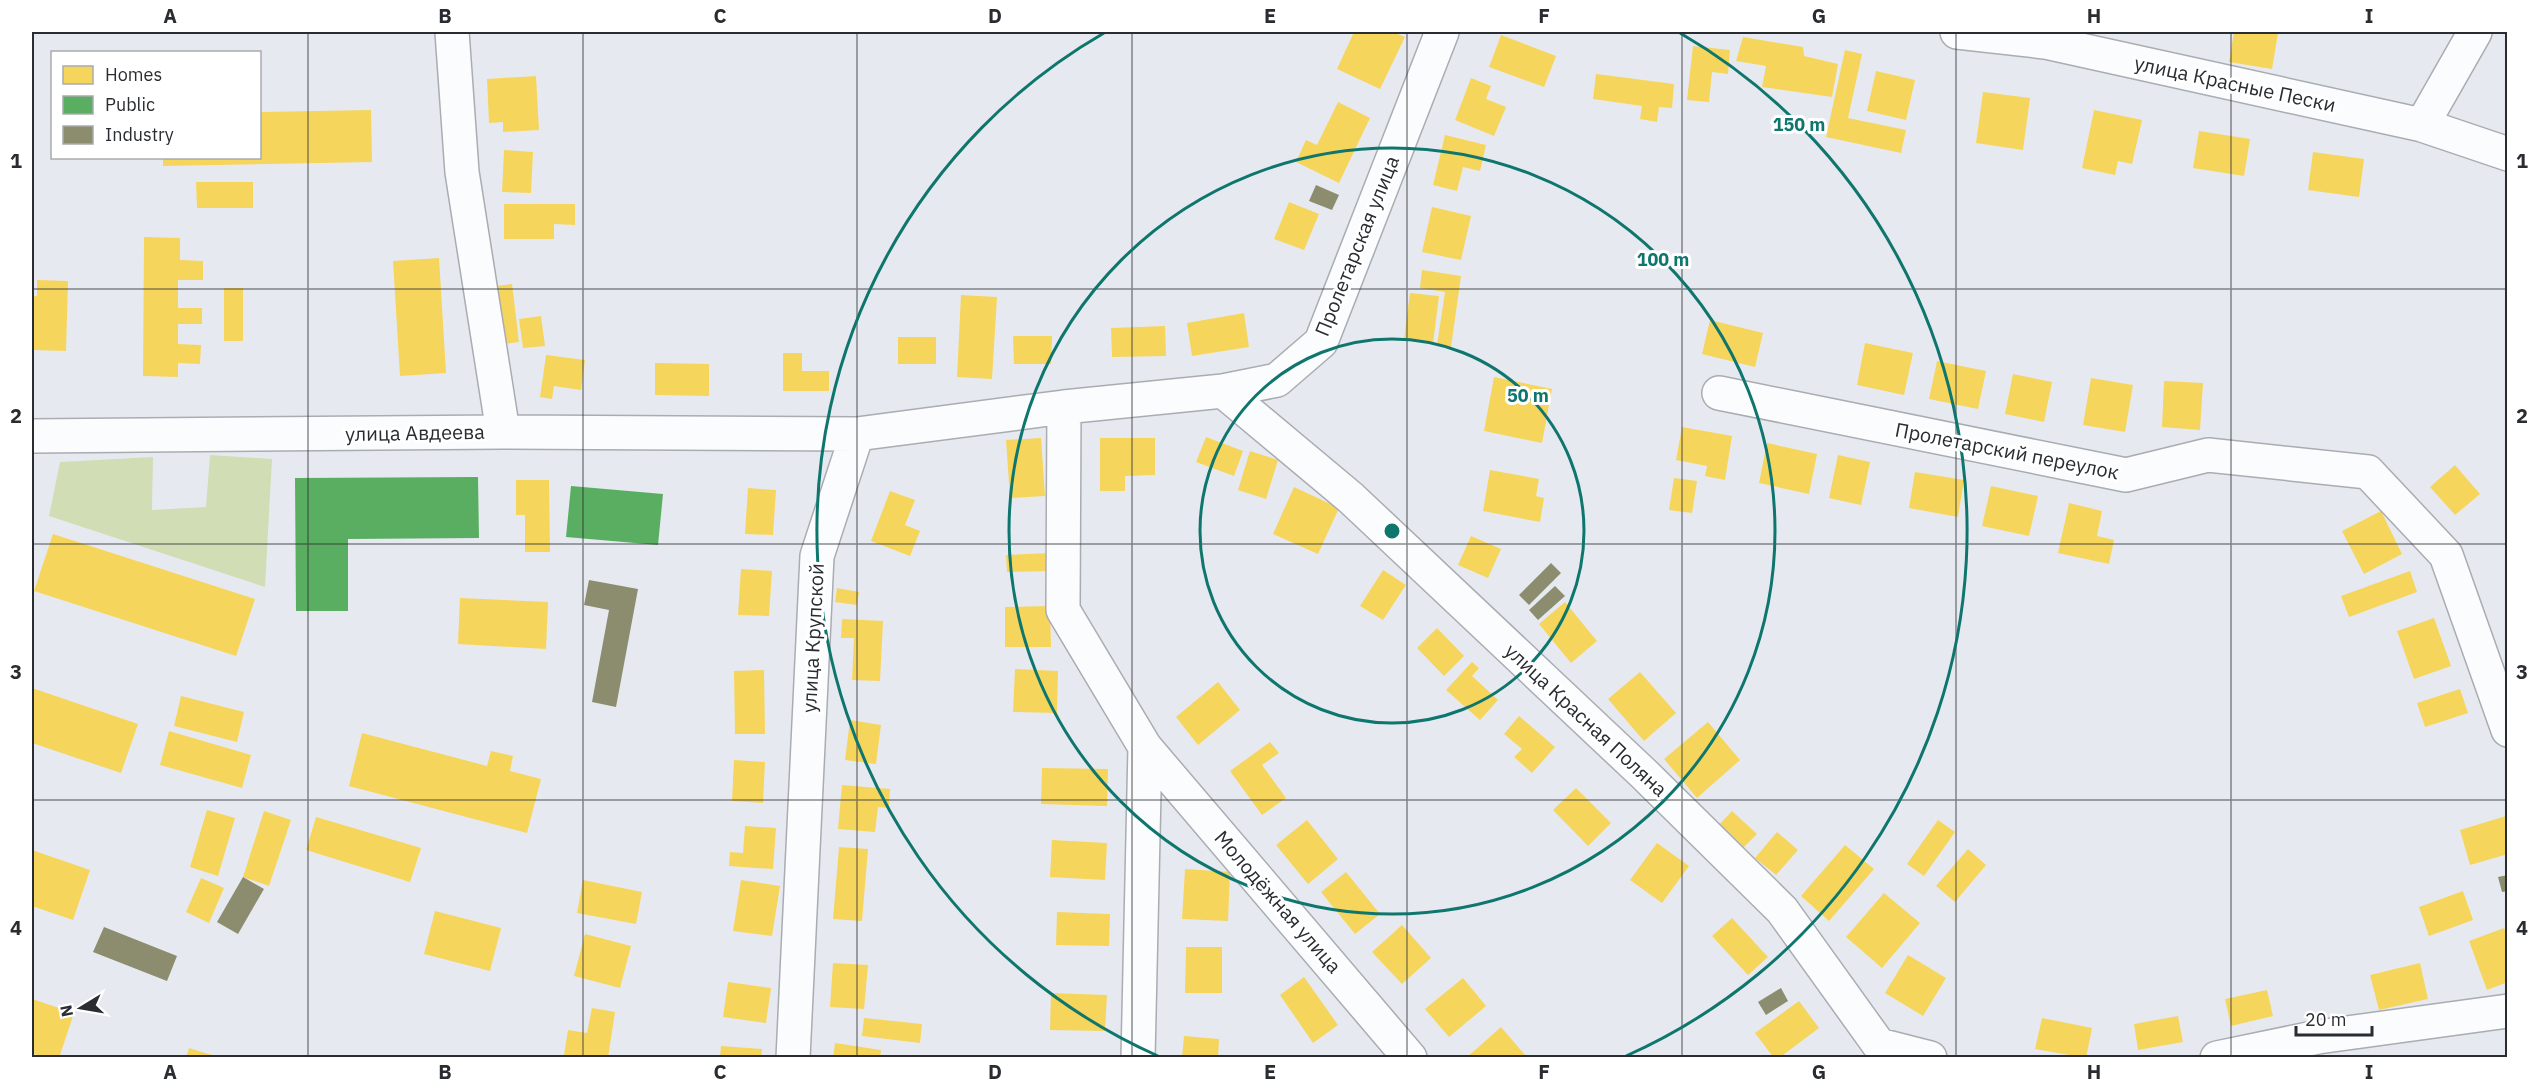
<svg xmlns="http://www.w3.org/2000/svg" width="2539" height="1089" viewBox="0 0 2539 1089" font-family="'IBM Plex Sans',sans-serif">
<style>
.green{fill:#d1ddb4}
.homes{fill:#f6d55c}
.public{fill:#5aae61}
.industry{fill:#8c8c6e}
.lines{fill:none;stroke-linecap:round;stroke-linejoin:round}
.minor-casing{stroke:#a9acb1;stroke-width:36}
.minor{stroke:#fbfcfd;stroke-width:33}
.grid{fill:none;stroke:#292c30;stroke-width:1.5;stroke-opacity:0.55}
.ring{fill:none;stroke:#0f766e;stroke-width:3}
.labels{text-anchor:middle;stroke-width:6;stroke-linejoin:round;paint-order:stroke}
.street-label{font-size:20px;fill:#292c30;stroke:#fff}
.centre{fill:#0f766e;stroke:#fff;stroke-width:3}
.ring-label{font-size:18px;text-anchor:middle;font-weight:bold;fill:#0f766e;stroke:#fff;stroke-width:6;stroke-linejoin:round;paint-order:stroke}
.neatline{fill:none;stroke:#292c30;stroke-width:2}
.grid-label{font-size:20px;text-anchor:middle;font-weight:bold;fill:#292c30}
</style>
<rect width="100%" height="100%" fill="#e6eaf0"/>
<path class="green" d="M210 455 272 459 265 587 49 516 60 462 153 457 152 510 206 507Z"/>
<path class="homes" d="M1354 32H1393L1405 37 1380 89 1337 69Z
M2234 32 2278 33 2272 69 2229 62Z
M1501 35 1556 56 1544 87 1489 67Z
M1743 37 1803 47 1804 56 1838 64 1832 97 1762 87 1766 66 1736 61Z
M1693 46 1730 50 1728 74 1712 72 1709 102 1687 100Z
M1845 50 1862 54 1848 118 1906 130 1901 153 1826 137Z
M1876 71 1915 80 1906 120 1867 111Z
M1596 74 1674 84 1672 108 1659 107 1657 122 1640 119 1642 106 1593 99Z
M536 76 539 130 503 132V122L489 123 487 79Z
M1471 78 1491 86 1486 99 1506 107 1494 136 1455 120Z
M1983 92 2030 98 2023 150 1976 143Z
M1338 102 1370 118 1339 183 1296 162 1306 140 1317 145Z
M371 110 372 162 163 166V158H260V112Z
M2094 110 2142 120 2132 164 2118 161 2115 175 2082 168Z
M2199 131 2250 139 2244 176 2193 168Z
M1445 135 1486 145 1480 171 1463 167 1457 191 1433 185Z
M504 150 533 152 531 193 502 192Z
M2313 152 2364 159 2359 197 2308 190Z
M196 182H253V208H197Z
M1289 202 1319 214 1304 250 1274 239Z
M504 204H575V225L554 224V239H504Z
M1432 207 1471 216 1461 260 1422 252Z
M144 237 180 238V260L203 261V280H178V308H202V324H178V344L201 345 200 364 178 363V377L143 376Z
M439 258 446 373 400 376 393 261Z
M1422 270 1461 276 1451 347 1437 345 1445 292 1420 288Z
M37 280 68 281 66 351 32 350V296H37Z
M512 284 519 342 503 344 496 286Z
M224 288H243V341H224Z
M1410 293 1439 296 1433 344 1404 340Z
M961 295 997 297 992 379 957 377Z
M1244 313 1249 347 1192 356 1187 323Z
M541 316 545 346 523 348 519 319Z
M1710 320 1763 333 1755 367 1702 354Z
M1165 326 1166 356 1112 357 1111 328Z
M1013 336H1052L1051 364H1014Z
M898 337H936V364H898Z
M1865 343 1913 353 1904 395 1857 385Z
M783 353H802V371H829V391H783Z
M546 355 585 360 581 390 554 386 552 399 540 397Z
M1937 361 1986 371 1978 409 1929 399Z
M655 363 709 364V396L655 395Z
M2013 374 2052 382 2044 422 2005 414Z
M1494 377 1552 389 1542 443 1484 431Z
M2091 378 2133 385 2125 432 2083 425Z
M2164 381 2203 383 2200 430 2162 427Z
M1682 427 1732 436 1725 480 1705 476 1707 466 1676 460Z
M1206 437 1243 451 1234 476 1196 462Z
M1041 438 1045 496 1010 498 1006 440Z
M1100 438H1155V475L1125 476V491H1100Z
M1767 443 1817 454 1809 494 1759 483Z
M1250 451 1278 460 1266 499 1238 490Z
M1838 455 1870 462 1861 505 1829 498Z
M2455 465 2480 494 2455 515 2430 487Z
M1490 470 1539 479 1536 496 1544 498 1540 522 1483 511Z
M1915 472 1964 480 1958 517 1909 508Z
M1674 478 1697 481 1692 513 1669 510Z
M516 480H549L550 552H525V515H516Z
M1991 486 2038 496 2029 536 1982 526Z
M1294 487 1339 508 1318 554 1273 534Z
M748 488 776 490 773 535 745 534Z
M890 491 915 500 905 525 920 531 910 556 871 541Z
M2069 503 2102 511 2097 536 2114 540 2109 564 2058 553Z
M2381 511 2402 554 2364 574 2342 531Z
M53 534 255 599 236 656 34 591Z
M1471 536 1501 549 1488 578 1458 565Z
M1051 553V571L1007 572 1006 555Z
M741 569 772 571 769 616 738 615Z
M1383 570 1406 585 1383 620 1360 606Z
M2410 571 2417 592 2349 617 2341 596Z
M837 588 859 592 857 605 835 602Z
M460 598 548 602 546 649 458 644Z
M1565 602 1597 641 1571 663 1539 624Z
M1050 606 1051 647H1005V607Z
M2434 618 2451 666 2414 679 2397 631Z
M842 619 883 621 880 681 852 680 854 638H841Z
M1437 628 1464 656 1444 676 1417 648Z
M1472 662 1479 668 1472 676 1498 700 1480 720 1446 690Z
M1015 669 1058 671 1057 713 1013 712Z
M764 670 765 734H735L734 671Z
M1640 672 1676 713 1644 741 1608 699Z
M1218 682 1240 710 1198 745 1176 717Z
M32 688 138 724 121 773 32 743Z
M2460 689 2468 713 2425 727 2417 703Z
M181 696 244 712 237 742 174 726Z
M1519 716 1555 747 1532 773 1514 757 1522 749 1504 734Z
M850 720 881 725 876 764 845 760Z
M1708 722 1740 760 1697 798 1664 759Z
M169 731 251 755 242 788 160 765Z
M362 733 487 766 491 751 513 756 510 771 541 779 527 833 349 786Z
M1270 742 1279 753 1262 765 1286 798 1262 815 1230 771Z
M734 760 765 762 763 803 732 801Z
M1042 768 1108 769 1107 806 1041 804Z
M842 785 890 789 889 808 878 807 875 832 838 829Z
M1576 788 1611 823 1588 846 1553 810Z
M207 810 235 818 218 876 190 867Z
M264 811 291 820 269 886 243 877Z
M1732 811 1757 834 1739 852 1715 829Z
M2506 816 2508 854 2470 865 2460 830Z
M316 817 421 848 410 882 306 850Z
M1307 820 1338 859 1308 884 1276 845Z
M1938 820 1955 832 1924 876 1907 864Z
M745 826 776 828 773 869 729 866 730 852 743 853Z
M1777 832 1798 850 1776 875 1755 858Z
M1052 840 1107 843 1105 880 1050 877Z
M1657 843 1689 866 1662 903 1630 880Z
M1845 845 1874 869 1829 921 1801 896Z
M839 847 868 849 862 921 833 919Z
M1968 849 1986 865 1955 902 1936 886Z
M32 850 90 870 73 920 32 906Z
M1185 869 1230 872 1228 921 1182 919Z
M1346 872 1380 914 1355 934 1321 892Z
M201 878 224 888 209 923 186 912Z
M583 880 642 892 636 924 577 913Z
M741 880 780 886 772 936 733 931Z
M2463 891 2473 920 2429 936 2419 907Z
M1884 893 1920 923 1882 968 1846 937Z
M435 911 501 928 490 971 424 954Z
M1057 912 1110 914 1109 946 1056 945Z
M1732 918 1768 957 1748 975 1712 936Z
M1402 925 1431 958 1402 984 1372 952Z
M2504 928 2508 938V982L2487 990 2469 941Z
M585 934 631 946 620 988 574 976Z
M1186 947H1222V993H1185Z
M1908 955 1946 978 1923 1016 1885 993Z
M833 963 868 965 864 1009 830 1007Z
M2420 963 2428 999 2379 1010 2370 975Z
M1304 977 1338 1025 1313 1043 1280 995Z
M1463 978 1486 1006 1449 1037 1425 1009Z
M728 982 771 988 766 1023 723 1017Z
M2267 990 2273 1016 2231 1026 2225 999Z
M1051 993 1107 995 1105 1031 1050 1030Z
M32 999 74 1013 59 1058H44L32 1053Z
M1799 1001 1819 1028 1779 1058H1774L1755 1033Z
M592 1008 615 1012 608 1058 564 1055 568 1030 587 1033Z
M2178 1016 2183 1042 2138 1050 2134 1024Z
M864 1018 922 1024 920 1043 862 1036Z
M2042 1018 2092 1028 2086 1058 2035 1049Z
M1501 1027 1525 1055 1522 1058H1466Z
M1184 1036 1219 1039 1218 1058H1182Z
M835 1043 881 1050 880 1058H833Z
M721 1046 762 1049 761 1058H720Z
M189 1048 218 1057V1058H186Z"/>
<path class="public" d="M478 477 479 538 348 539V611H296L295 478Z
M571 486 663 494 658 545 566 537Z"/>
<path class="industry" d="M1316 185 1339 195 1332 210 1309 201Z
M1551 563 1561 573 1529 605 1519 595Z
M589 580 638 589 616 707 592 702 609 610 584 605Z
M1555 586 1565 596 1538 620 1529 610Z
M2508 875V891L2502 892 2498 877Z
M243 877 264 889 238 934 217 922Z
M104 927 177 956 167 981 93 952Z
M1781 988 1788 1001 1766 1015 1758 1002Z"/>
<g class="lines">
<defs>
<path id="minor" d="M452 32 462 172 503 432
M1957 32 2045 42 2422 125 2508 154
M2422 125 2475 32
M1223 391 1351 498 1644 774 1782 910 1879 1045 1930 1058
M1719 393 2126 475 2208 455 2368 472 2446 555 2508 730
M1064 407 1063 610 1145 747 1138 1058
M32 436 503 432 857 434 1064 407 1223 391 1277 380 1321 342 1442 32
M1145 747 1410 1058
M793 1058 817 556 857 434
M2217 1058 2318 1037 2508 1011"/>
</defs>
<use href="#minor" class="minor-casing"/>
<use href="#minor" class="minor"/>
</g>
<path class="grid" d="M308 32V1058M583 32V1058M857 32V1058M1132 32V1058M1407 32V1058M1682 32V1058M1956 32V1058M2231 32V1058M32 289H2508M32 544H2508M32 800H2508"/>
<g class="ring">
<circle cx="1392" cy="531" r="192"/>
<circle cx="1392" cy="531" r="383"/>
<path d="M1158 1056A575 575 0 0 1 1104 33M1680 33A575 575 0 0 1 1626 1056"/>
</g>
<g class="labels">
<g class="street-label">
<text transform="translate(2235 84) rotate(12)" y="7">улица Красные Пески</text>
<text transform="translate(1357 246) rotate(-68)" y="7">Пролетарская улица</text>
<text transform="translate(415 433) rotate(-1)" y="7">улица Авдеева</text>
<text transform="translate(2007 451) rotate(11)" y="7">Пролетарский переулок</text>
<text transform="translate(813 638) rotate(-87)" y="7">улица Крупской</text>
<text transform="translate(1586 720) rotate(43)" y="7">улица Красная Поляна</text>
<text transform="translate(1278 902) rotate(49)" y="7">Молодёжная улица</text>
</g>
</g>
<circle cx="1392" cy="531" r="9" class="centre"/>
<g class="ring-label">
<text x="1799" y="131">150 m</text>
<text x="1663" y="266">100 m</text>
<text x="1528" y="402">50 m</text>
</g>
<rect width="2539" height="1089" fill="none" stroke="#ffffff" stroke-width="66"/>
<rect x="51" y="51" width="210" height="108" fill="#ffffff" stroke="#a9abac" stroke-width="1.5"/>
<rect x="63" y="66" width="30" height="18" fill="#f6d55c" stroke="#a9abac" stroke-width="1.5"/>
<text x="105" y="81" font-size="18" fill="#292c30">Homes</text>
<rect x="63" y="96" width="30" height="18" fill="#5aae61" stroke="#a9abac" stroke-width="1.5"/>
<text x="105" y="111" font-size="18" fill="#292c30">Public</text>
<rect x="63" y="126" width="30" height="18" fill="#8c8c6e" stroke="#a9abac" stroke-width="1.5"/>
<text x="105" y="141" font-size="18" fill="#292c30">Industry</text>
<g transform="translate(81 1008) rotate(259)" stroke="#ffffff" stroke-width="4.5" paint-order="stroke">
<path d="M0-4.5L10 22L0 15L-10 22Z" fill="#292c30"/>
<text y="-9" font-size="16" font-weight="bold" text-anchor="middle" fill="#292c30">N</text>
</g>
<path d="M2296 1026v9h76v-9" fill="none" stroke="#292c30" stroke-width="3"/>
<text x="2305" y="1026" font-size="18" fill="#292c30" stroke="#ffffff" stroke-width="4.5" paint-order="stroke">20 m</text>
<rect x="33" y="33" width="2473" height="1023" class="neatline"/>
<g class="grid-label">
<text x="170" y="23">A</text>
<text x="445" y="23">B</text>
<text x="720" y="23">C</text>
<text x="995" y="23">D</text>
<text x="1270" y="23">E</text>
<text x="1544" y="23">F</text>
<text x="1819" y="23">G</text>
<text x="2094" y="23">H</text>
<text x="2369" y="23">I</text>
<text x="16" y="168">1</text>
<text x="2522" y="168">1</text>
<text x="16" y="423">2</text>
<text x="2522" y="423">2</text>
<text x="16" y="679">3</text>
<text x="2522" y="679">3</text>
<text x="16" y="935">4</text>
<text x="2522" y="935">4</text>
<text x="170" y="1079">A</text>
<text x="445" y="1079">B</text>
<text x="720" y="1079">C</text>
<text x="995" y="1079">D</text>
<text x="1270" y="1079">E</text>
<text x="1544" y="1079">F</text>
<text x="1819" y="1079">G</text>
<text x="2094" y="1079">H</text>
<text x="2369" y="1079">I</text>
</g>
</svg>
